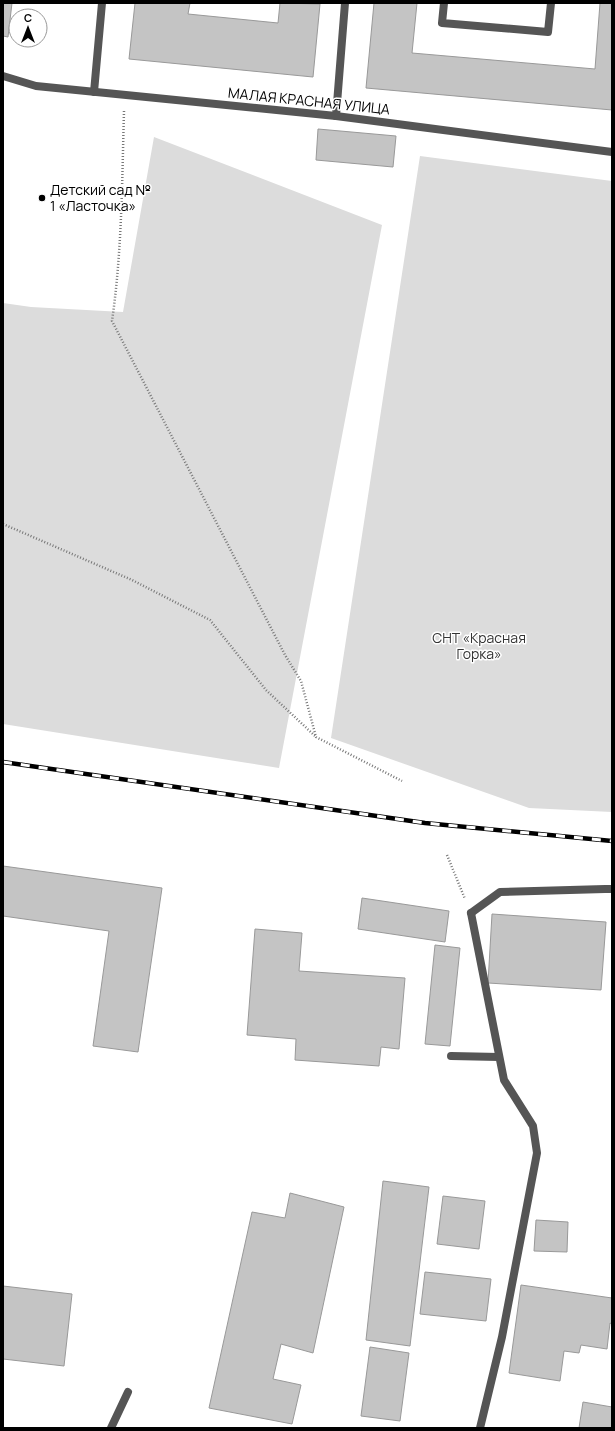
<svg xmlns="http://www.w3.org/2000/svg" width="615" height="1431" viewBox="0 0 615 1431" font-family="Manrope,sans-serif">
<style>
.green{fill:#dcdcdc}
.building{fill:#c4c4c4;stroke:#999}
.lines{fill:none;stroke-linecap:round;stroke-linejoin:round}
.path{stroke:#777;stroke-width:2.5;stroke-dasharray:1 2;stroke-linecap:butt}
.service{stroke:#555;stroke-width:8}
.minor{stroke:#555;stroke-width:8}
.rail-casing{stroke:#000;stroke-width:4.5}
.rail{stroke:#fff;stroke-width:3;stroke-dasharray:9;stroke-linecap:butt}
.poi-dot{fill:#000;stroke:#fff;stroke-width:1.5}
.labels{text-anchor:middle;stroke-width:3;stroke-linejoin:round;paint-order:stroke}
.street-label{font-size:14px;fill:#000;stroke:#fff}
.poi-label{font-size:14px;fill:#000;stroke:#fff;text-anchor:start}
.park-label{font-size:14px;fill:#333;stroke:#fff}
</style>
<rect width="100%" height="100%" fill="#fff"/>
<path class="green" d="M154 137 382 225 279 768 3 724V303L31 307 123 312Z
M420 156 612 181V812L529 808 331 738Z"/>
<path class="building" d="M3 3H12L8 37 3 36Z
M135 3H190L188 14 278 23 280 3 320 4 313 77 129 59Z
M374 3H417L412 53 595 69 600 3H612V110L366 88Z
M318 129 396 136 393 167 316 160Z
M3 866 162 888 138 1052 93 1046 109 931 3 916Z
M362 898 449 911 445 942 358 929Z
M492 914 606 922 601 990 488 983Z
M255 929 302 933 299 971 405 978 399 1049 381 1047 379 1066 295 1060 296 1039 247 1035Z
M435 945 460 948 450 1046 425 1044Z
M383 1181 429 1187 410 1346 366 1340Z
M290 1193 344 1207 313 1353 281 1344 273 1379 301 1385 292 1424 209 1408 252 1212 285 1218Z
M443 1196 485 1201 479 1249 437 1244Z
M536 1220 568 1222 567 1252 534 1251Z
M425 1272 491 1279 486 1321 420 1314Z
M521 1285 612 1298V1324L610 1323 607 1349 581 1345 579 1353 564 1351 560 1381 509 1373Z
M3 1286 72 1294 64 1366 3 1359Z
M370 1347 409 1353 400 1421 361 1416Z
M583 1402 612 1407V1428H579Z"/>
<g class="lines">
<path class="path" d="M124 111C122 181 122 252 112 321L285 655 301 681 316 737 402 781
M3 524 132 580 210 620 266 690 315 736
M447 855 465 899"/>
<path class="service" d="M444 3 442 23 548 32 551 3
M94 92 102 3
M336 116 345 3
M471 913 500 892 605 889H612
M451 1056 499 1057
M111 1428 128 1392"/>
<path class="minor" d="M3 76 36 86 336 116 612 152
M471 913 504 1080 533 1126 537 1153 502 1337 480 1428"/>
<defs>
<path id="rail" d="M3 762 425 823 612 841"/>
</defs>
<use href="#rail" class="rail-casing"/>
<use href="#rail" class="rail"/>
</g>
<circle class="poi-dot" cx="42" cy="198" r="4"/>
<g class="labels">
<g class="street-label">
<text transform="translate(309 101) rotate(6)" y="5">МАЛАЯ КРАСНАЯ УЛИЦА</text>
</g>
<g class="poi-label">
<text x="50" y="195">Детский сад №<tspan x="50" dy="16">1 «Ласточка»</tspan></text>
</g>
<g class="park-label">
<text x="479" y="643">СНТ «Красная<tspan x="479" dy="16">Горка»</tspan></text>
</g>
</g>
<rect width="615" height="1431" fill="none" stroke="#000000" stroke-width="8"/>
<g transform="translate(28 28)"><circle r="19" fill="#ffffff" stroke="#999999"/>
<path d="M0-3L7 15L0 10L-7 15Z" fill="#000000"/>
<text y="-6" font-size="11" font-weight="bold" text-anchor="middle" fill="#000000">С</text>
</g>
</svg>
